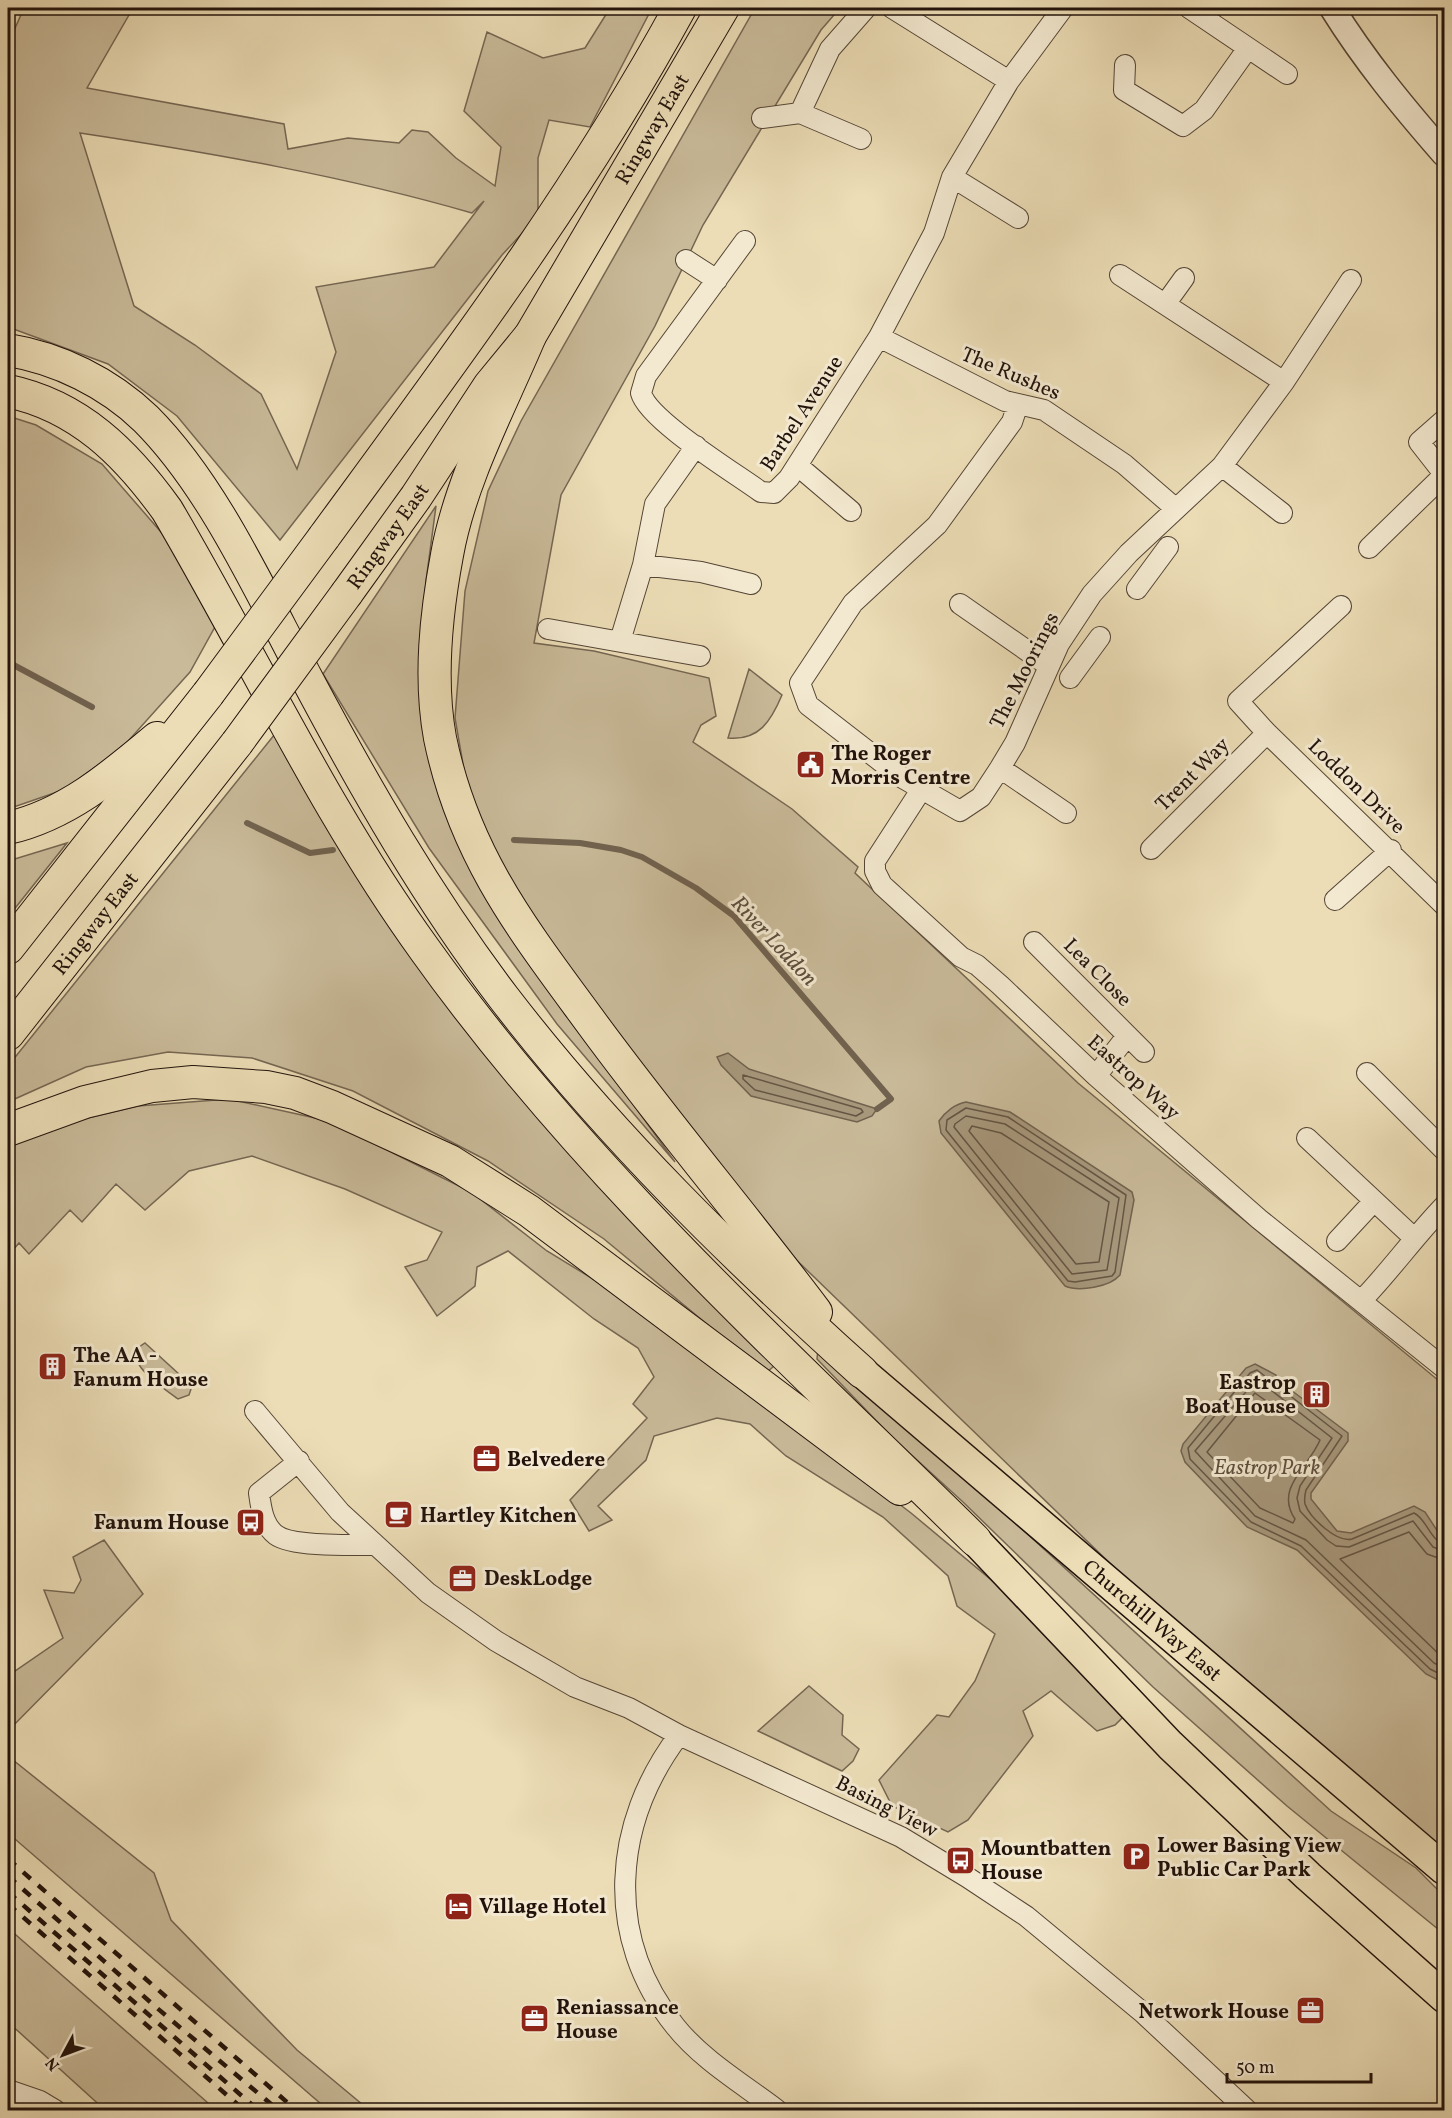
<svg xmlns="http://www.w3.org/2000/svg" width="1452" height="2118" viewBox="0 0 1452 2118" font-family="Vollkorn,serif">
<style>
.green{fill:#c9ba99;stroke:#756652;stroke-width:1.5;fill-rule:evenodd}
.water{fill:#a7987c;stroke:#71624f;stroke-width:1.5}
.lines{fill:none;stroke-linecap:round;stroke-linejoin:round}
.shore{stroke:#645544;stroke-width:1.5}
.stream{stroke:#71624f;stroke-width:6}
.minor-casing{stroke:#544536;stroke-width:22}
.tertiary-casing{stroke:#544536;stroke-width:27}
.primary-casing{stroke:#21120b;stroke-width:33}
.trunk-casing{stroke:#21120b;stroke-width:34}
.minor{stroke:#f3e9d0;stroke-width:20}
.tertiary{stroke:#f3e9d0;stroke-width:24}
.primary{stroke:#ecddb6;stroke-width:30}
.trunk{stroke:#ecddb6;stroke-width:32}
.rail{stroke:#21120b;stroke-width:4.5;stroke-dasharray:10 10;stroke-linecap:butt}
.trunk-bridge-casing{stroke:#21120b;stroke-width:34;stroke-linecap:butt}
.trunk-bridge{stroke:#ecddb6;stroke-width:32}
.labels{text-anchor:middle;stroke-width:6;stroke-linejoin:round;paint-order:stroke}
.street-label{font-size:21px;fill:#21120b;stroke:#f3e9d0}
.poi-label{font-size:21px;font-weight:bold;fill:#21120b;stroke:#f3e9d0;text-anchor:start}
.park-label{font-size:21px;font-style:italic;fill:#5c4d3d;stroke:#f3e9d0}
.water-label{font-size:22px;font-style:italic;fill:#5d4e3e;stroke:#f3e9d0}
</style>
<rect width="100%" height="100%" fill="#ecddb6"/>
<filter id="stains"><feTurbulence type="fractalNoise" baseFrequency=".00333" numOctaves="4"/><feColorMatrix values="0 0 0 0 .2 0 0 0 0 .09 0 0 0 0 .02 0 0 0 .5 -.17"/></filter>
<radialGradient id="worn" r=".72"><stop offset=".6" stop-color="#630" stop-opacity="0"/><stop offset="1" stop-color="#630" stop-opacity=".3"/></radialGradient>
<path class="green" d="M24 8H133L87 88 284 124 288 149 348 138 399 143 412 130 428 132 456 158 495 186 501 147 464 111 487 32 543 58 585 48 610 8H652L590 127 549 120 538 158V216L502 255 280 540 177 416 108 364 8 327V44ZM80 133C212 153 344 176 472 213L484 201 434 267 316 287 336 352 297 469 261 394 195 345 134 306Z
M755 8H840L821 30 703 225 655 326 561 495 534 643 594 651 709 678 716 716 701 725 693 742 792 809 858 867 855 873 1078 1083 1444 1385V1855L1149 1601 782 1246 617 1037 490 853 467 787 455 718 465 591 488 491 521 421Z
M8 416 36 425 102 464 167 539 216 625 190 672 121 749 63 790 8 809Z
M436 506 426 581 419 678 429 759 591 1046 675 1162 557 1024 429 848 323 674Z
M749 669 782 695C771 721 759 741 728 738Z
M279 729 314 801 774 1366 766 1373 604 1239 488 1161 353 1091 252 1058 168 1052 86 1067 8 1102V1066Z
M67 843 8 917V861Z
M229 1099 329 1121 471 1192 547 1251 644 1310 911 1513 1019 1603 1130 1710 1115 1725 1097 1731 1051 1691 1023 1711 1033 1736 968 1820 948 1832 892 1806 879 1780 937 1715 949 1717 975 1681 995 1634 957 1606 948 1576 883 1517 786 1456 750 1424 717 1418 654 1436 646 1460 598 1506 612 1520 589 1531 570 1500 647 1418 633 1404 654 1377 638 1348 594 1319 508 1251 477 1267 475 1286 437 1316 405 1267 427 1260 442 1232 345 1189 252 1156 189 1171 145 1210 116 1184 82 1222 70 1210 29 1254 19 1243 8 1256V1147L63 1124 138 1106Z
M145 1343 192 1386 189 1395 178 1399C161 1386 138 1373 133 1351Z
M818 1349 998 1507 1331 1811 1416 1868 1444 1896V1934L1287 1806 1153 1687 963 1502 893 1438 817 1359Z
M104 1540 143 1594 8 1731V1676L63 1638 44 1590 74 1593 81 1580 73 1557Z
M809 1686 843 1715 842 1735 859 1749 853 1761 842 1771 758 1731Z
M8 1756 154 1873 171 1920 297 2050 369 2110H328L8 1833Z
M8 1928 216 2110H105L8 2022Z"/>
<path class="water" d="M728 1053 749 1069 877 1109 872 1116 857 1122 751 1096 721 1065 717 1057Z
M966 1102 1010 1112 1132 1192 1134 1200 1120 1275C1110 1287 1079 1292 1065 1286L941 1133 939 1121C945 1112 955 1104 966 1102Z
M1255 1364 1276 1375 1275 1378 1348 1433V1441L1311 1493V1499L1337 1531 1351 1533 1414 1506 1425 1512 1444 1541V1683L1426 1674 1297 1550 1247 1527 1185 1462 1181 1451 1183 1444 1246 1368Z"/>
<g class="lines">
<path class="shore" d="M743 1075 861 1109 863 1112 856 1116 755 1090 743 1079Z
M966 1108 1008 1117 1126 1195 1115 1272 1112 1276 1075 1282 1068 1281 946 1130 947 1120Z
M966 1116 1005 1124 1119 1198 1107 1270 1072 1274 954 1127 955 1124Z
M972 1126 1001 1133 1109 1202 1099 1262 1076 1264 969 1131Z
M1255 1393 1320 1440C1309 1467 1274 1488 1295 1519L1293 1523 1260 1508 1207 1452Z
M1444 1543C1430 1541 1427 1519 1414 1513L1352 1539C1337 1543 1310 1518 1305 1504 1304 1499 1305 1494 1306 1490L1342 1436 1257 1370 1250 1373 1188 1448 1190 1459 1251 1522 1301 1546 1430 1669 1444 1676
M1444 1551 1433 1547 1413 1521 1349 1547 1336 1546 1327 1540 1300 1511 1297 1498 1300 1486 1332 1438 1257 1379 1195 1451 1255 1516 1306 1540 1434 1663 1444 1668
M1444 1560 1427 1554 1409 1532 1340 1559 1444 1659"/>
<path class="stream" d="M8 662 92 707
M247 823 310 853 333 850
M514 840 580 843 621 850 642 857 696 888 734 916 891 1099 877 1109"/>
<defs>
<path id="minor" d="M892 8 1009 81
M1189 8 1287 74
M1125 65 1124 90 1183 126 1204 110 1248 48
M800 113 830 49 866 8
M762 118 800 113 861 139
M952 177 1018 218
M745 241 646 376 641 393C648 420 735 473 761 492L774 493 789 478 879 337 934 233 952 177 1009 81 1063 8
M686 260 717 280
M1120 275 1284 382
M1166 303 1184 278
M879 337 1005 401 1044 410 1124 464 1175 508
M1018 404 1012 422 937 525 853 603 800 683 808 705 901 777 960 811 981 797 1000 768 1015 743 1059 644 1092 594 1129 553 1222 466 1284 382 1351 280
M1444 420 1419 442 1444 474
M798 466 851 511
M1222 466 1282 513
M1369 548 1444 475
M643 565 701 572 751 584
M1137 589 1168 547
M960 604 1049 666
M1341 606 1238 701 1267 733 1444 905
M548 629 700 656
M620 641 643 565 655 504 696 446
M1070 678 1100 637
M1000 768 1066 813
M921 790 875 861V871L882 885 961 957 977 965 1000 985 1096 1076 1259 1219 1444 1368
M1151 849 1267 733
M1335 900 1391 850
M1034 942 1144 1052
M1367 1073 1444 1150
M1096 1076 1127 1036
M1307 1138 1414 1238
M1337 1241 1374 1201
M1362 1300C1391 1270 1415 1236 1444 1206
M255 1411 340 1512 428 1593 496 1641 575 1687 629 1708 679 1735 901 1837 967 1877 1026 1916 1142 2012 1247 2110
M299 1461 259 1493C261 1508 263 1525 276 1535 292 1547 353 1545 374 1545
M679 1735C612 1824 604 1937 675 2026 702 2060 743 2084 777 2110
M8 2090 40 2101 55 2110"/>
<path id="tertiary" d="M1332 8C1365 61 1403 107 1444 154"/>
<g id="primary">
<path id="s1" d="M862 1372 1444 1869"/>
<path d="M975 1540 1170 1745 1308 1876 1444 1997"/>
</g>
<g id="trunk">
<path d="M530 336C501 405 460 481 447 555 436 614 429 678 440 738 464 856 524 931 593 1025 665 1123 743 1215 816 1312"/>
<path d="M8 350C58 358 109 383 146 419 214 487 262 595 307 679 366 790 428 898 504 998 610 1136 733 1256 862 1372"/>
<path d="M8 391C79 406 126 453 167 510 253 656 325 812 425 950 582 1170 783 1351 975 1540"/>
<path d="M324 537C450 365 578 195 680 8"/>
<path id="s2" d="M347 593 416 497 489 386 530 336 723 8"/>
<path d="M8 828C66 815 112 776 157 738"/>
<path d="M8 948 208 694"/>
<path id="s3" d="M8 1034 237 743"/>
<path d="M8 1130 85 1102 152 1086 193 1082 266 1087 295 1093 332 1107 450 1161 529 1211 900 1489"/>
</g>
</defs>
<use href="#minor" class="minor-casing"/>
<use href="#tertiary" class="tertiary-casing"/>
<use href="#primary" class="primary-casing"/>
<use href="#trunk" class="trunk-casing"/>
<use href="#minor" class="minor"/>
<use href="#tertiary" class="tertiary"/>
<use href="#primary" class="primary"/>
<use href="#trunk" class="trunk"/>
<path class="rail" d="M8 1859 296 2110
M8 1876 157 2008 278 2110
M8 1892 258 2110
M8 1904 244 2110"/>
<defs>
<path id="trunk-bridge" d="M208 694 324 537
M237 743 347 593"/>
</defs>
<use href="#trunk-bridge" class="trunk-bridge-casing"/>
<use href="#trunk-bridge" class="trunk-bridge"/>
</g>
<defs>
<symbol id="civic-square" viewBox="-11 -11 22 22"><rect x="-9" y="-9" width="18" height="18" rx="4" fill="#8f2418" stroke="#f3e9d0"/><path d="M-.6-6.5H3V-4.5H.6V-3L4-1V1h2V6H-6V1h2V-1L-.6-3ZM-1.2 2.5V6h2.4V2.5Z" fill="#fff"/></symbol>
<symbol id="building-square" viewBox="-11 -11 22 22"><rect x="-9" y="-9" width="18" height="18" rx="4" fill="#8f2418" stroke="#f3e9d0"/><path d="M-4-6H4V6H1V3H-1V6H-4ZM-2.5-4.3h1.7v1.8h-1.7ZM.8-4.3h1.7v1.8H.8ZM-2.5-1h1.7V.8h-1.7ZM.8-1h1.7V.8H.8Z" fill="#fff"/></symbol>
<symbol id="office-square" viewBox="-11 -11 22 22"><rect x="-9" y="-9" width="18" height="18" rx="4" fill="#8f2418" stroke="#f3e9d0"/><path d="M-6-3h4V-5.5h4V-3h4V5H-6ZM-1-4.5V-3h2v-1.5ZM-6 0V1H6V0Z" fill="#fff"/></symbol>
<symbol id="cafe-square" viewBox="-11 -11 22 22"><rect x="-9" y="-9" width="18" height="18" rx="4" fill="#8f2418" stroke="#f3e9d0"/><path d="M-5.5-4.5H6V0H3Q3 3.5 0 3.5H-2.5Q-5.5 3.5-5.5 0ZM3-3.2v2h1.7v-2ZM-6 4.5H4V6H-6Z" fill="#fff"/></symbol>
<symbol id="bus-square" viewBox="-11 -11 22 22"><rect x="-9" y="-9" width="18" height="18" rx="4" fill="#8f2418" stroke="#f3e9d0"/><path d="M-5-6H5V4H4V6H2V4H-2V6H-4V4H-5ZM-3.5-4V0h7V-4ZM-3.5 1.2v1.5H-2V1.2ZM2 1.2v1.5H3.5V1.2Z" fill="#fff"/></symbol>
<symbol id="parking-square" viewBox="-11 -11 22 22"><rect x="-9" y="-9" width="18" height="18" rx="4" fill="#8f2418" stroke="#f3e9d0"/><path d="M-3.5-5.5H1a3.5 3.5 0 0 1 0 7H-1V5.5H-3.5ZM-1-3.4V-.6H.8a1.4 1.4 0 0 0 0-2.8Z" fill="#fff"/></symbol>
<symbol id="hotel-square" viewBox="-11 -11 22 22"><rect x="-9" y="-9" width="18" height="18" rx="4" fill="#8f2418" stroke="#f3e9d0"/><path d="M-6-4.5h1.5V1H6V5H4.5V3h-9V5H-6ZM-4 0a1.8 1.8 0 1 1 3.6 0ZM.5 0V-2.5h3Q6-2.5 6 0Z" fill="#fff"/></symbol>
</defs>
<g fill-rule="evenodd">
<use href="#civic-square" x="794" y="748" width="33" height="33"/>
<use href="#building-square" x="36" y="1350" width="33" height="33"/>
<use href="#building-square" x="1300" y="1378" width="33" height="33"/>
<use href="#office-square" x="470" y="1442" width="33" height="33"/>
<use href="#cafe-square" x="382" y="1498" width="33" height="33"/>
<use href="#bus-square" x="234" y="1506" width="33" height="33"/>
<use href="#office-square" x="446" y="1562" width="33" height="33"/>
<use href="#parking-square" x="1120" y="1840" width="33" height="33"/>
<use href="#bus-square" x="944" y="1844" width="33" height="33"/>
<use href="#hotel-square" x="442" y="1890" width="33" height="33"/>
<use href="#office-square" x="1294" y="1994" width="33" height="33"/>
<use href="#office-square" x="518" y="2002" width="33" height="33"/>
</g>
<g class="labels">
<g class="street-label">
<text dy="7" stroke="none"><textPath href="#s2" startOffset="556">Ringway East</textPath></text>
<text transform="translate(1011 373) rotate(23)" y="7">The Rushes</text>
<text transform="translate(801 413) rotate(-57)" y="7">Barbel Avenue</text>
<text dy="7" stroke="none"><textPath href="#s2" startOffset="70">Ringway East</textPath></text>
<text transform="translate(1024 670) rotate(-63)" y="7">The Moorings</text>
<text transform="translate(1192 774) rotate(-45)" y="7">Trent Way</text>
<text transform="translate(1357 786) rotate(44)" y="7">Loddon Drive</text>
<text dy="7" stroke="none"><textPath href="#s3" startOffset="141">Ringway East</textPath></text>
<text transform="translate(1098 972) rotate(45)" y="7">Lea Close</text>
<text transform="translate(1134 1077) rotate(42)" y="7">Eastrop Way</text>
<text dy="7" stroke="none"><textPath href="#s1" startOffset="382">Churchill Way East</textPath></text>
<text transform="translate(887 1806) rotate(27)" y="7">Basing View</text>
</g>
<g class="poi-label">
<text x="831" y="760">The Roger<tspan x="831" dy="24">Morris Centre</tspan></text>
<text x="73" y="1362">The AA -<tspan x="73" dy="24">Fanum House</tspan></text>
<text x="1296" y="1389" text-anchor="end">Eastrop<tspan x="1296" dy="24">Boat House</tspan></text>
<text x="507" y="1466">Belvedere</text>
<text x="420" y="1522">Hartley Kitchen</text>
<text x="229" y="1529" text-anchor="end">Fanum House</text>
<text x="484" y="1585">DeskLodge</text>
<text x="1157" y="1852">Lower Basing View<tspan x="1157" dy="24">Public Car Park</tspan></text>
<text x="981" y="1855">Mountbatten<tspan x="981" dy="24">House</tspan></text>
<text x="479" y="1913">Village Hotel</text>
<text x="556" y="2014">Reniassance<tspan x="556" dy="24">House</tspan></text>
<text x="1289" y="2018" text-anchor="end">Network House</text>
</g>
<g class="park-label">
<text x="1267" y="1474">Eastrop Park</text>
</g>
<g class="water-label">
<text transform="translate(775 940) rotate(47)" y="8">River Loddon</text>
</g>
</g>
<rect width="1452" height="2118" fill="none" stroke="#ecddb6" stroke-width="30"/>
<rect x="9" y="9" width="1434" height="2100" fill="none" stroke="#21120b" stroke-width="3"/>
<rect x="15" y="15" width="1422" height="2088" fill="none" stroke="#21120b" stroke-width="1.5"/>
<g transform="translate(63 2055) rotate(229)" stroke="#f3e9d0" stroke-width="4.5" paint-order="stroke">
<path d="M0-4.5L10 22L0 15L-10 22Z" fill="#21120b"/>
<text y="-9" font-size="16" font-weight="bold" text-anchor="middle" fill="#21120b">N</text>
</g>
<path d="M1227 2073v9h144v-9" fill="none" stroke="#21120b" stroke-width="3"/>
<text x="1236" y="2073" font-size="18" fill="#21120b" stroke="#f3e9d0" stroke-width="4.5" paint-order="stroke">50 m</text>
<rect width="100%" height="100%" filter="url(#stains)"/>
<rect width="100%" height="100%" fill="url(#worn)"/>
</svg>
